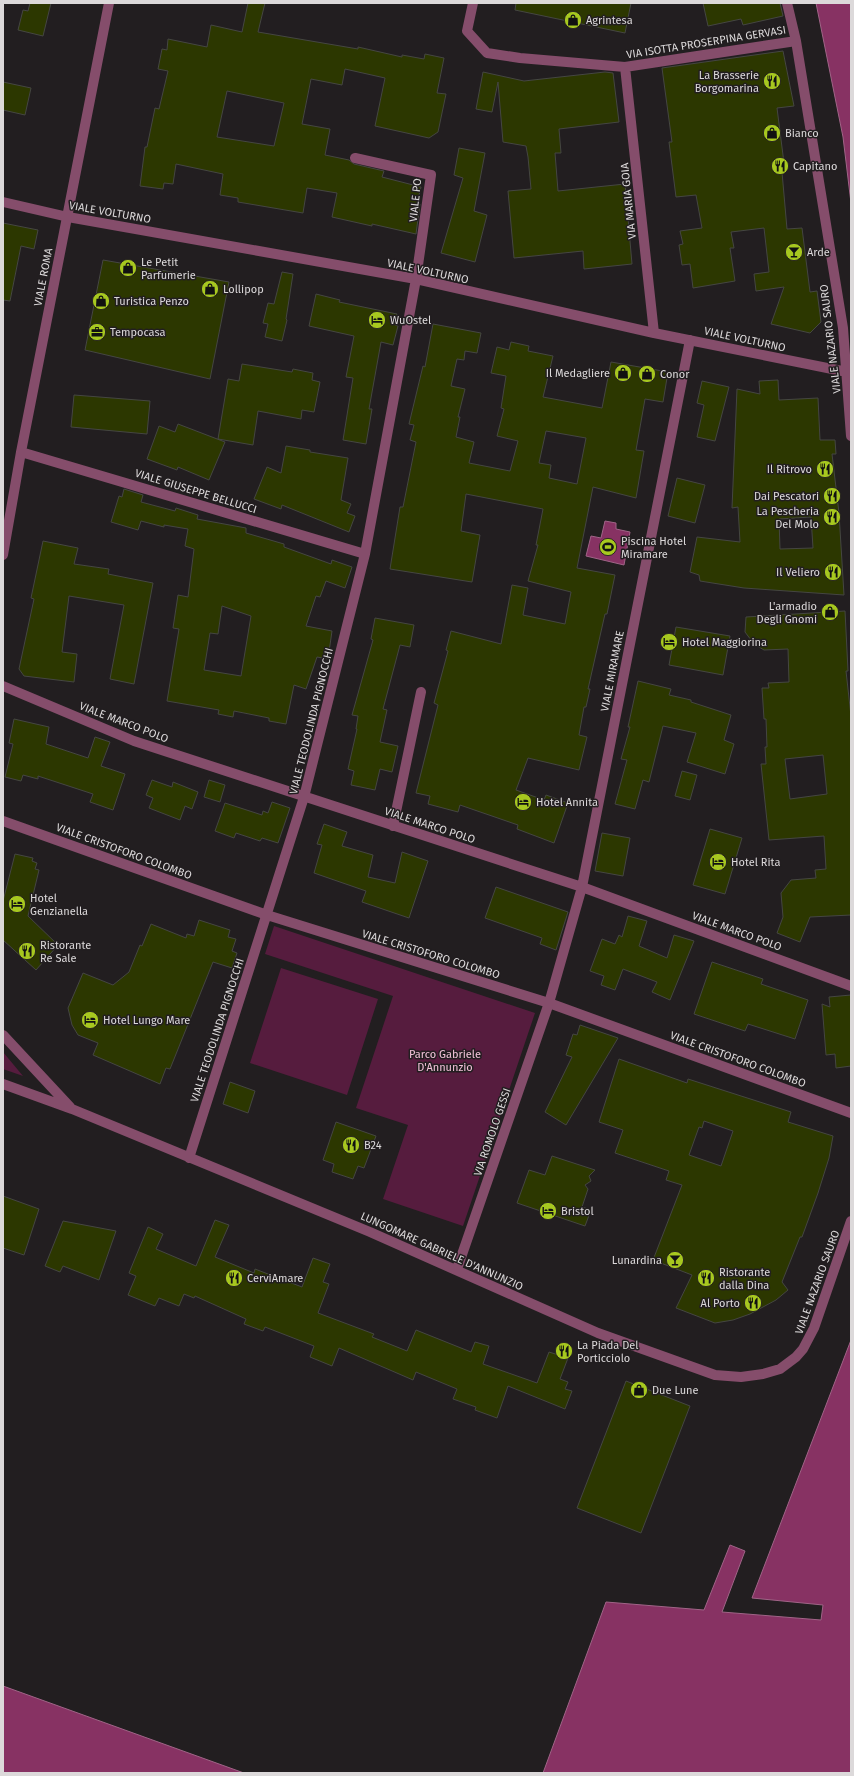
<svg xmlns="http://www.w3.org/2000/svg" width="854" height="1776" viewBox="0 0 854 1776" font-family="'Fira Sans',sans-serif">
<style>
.green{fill:#561c3e}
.water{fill:#873263;stroke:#a06487}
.building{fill:#2c3700;stroke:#454642;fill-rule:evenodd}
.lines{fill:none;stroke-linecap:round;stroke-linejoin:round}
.minor{stroke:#854d6b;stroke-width:10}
.labels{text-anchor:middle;stroke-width:3;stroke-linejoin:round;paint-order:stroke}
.poi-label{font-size:11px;fill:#dcd9da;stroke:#221e20;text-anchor:start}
.street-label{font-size:11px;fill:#dcd9da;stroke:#221e20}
.park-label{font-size:11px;fill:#f1c0d8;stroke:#221e20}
</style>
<rect width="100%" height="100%" fill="#221e20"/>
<path class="green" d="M274 926 535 1013 463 1226 383 1199 408 1125 356 1108 393 996 265 954Z
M281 968 378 999 347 1095 250 1063Z
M3 1052 23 1076 3 1069Z"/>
<path class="water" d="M816 3H851V203L843 137Z
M605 521 616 523V529L630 532 624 565 586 556 591 536 601 538Z
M851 1340V1773H543L606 1602 704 1610 730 1545 745 1551 722 1612 821 1620 823 1605 752 1598Z
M3 1686 244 1773H3Z"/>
<path class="building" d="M30 3H51L43 36 18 30 23 10 28 11Z
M248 3H265L258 32 358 49V47L402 57V55L424 59 425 54 444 58 437 93 446 94 438 132 429 138 375 126 385 78 345 69 342 85 311 79 302 124 330 129 325 155 349 160 354 164 384 171 382 177 421 187 417 203 420 204 416 234 372 224V226L332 217 337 193 307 188 303 213 238 202V198L220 195 223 174 176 164 173 184 164 183 163 189 140 186 145 147H147L155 108 159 109 168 71 158 69 162 49 167 50 168 39 207 47 211 25 242 32ZM227 91 284 103 274 146 217 137Z
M516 3H631L625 33 515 10Z
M703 3H780L783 16 743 25 741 19 708 26Z
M783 51 794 106 777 108 785 171 782 172 787 229 802 228 810 292 817 291 821 322 810 333 771 324 784 287 756 291 754 274 769 272 764 228 731 232 734 248H730L735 281 693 288 690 264 682 265 679 245 683 244 680 231 702 228 696 195 676 197 669 142H672L662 68Z
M483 72 524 81 605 72 613 73 619 122 559 129 561 153H555L558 191 625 184 632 264 584 269 583 251 514 258 508 191 531 189 528 157 526 146 503 142 498 82 492 112 476 109Z
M3 82 31 88 25 115 3 110Z
M459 148 485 153 474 211 487 215 475 262 441 253 463 178 454 175Z
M3 223 38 230 34 249 21 246 10 301 3 300Z
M103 260 229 282 210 379 85 350Z
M282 272 293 274 286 319 287 320 282 341 265 337 268 324 263 323 268 303 274 304Z
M316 294 340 300 339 302 397 314 395 325 398 326 393 345 381 342 369 409H372L366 444 343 440 353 378 346 377 354 336 309 326Z
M433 324 481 333 477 353 465 351 464 360 457 359 451 386 465 389 458 417H460L456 437 474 442 469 463 510 471 518 441 497 436 504 409 501 408 506 376 491 373 497 347 509 350 511 342 529 346 528 351 553 356 543 397 602 408 611 362 668 372 663 402 645 399 636 450 644 451 636 498 593 487 577 568 615 575 607 614H605L588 689H590L586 707H584L579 735 587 737 579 770 528 758 516 790 544 800 546 795 568 803 554 843 517 829 518 825 460 805 458 812 428 804 430 796 416 793 438 705 434 703 448 651 446 650 451 631 501 644 512 585 528 588 523 615 565 624 571 592 528 581 538 545H536L543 509 466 494 461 531 480 535 472 582 390 569 400 507H403L416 442 410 440 414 425 409 424 423 366 425 367ZM546 431 586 438 577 484 549 478 551 465 539 463Z
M242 364 292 372 293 369 313 373 312 380 320 382 314 412 302 410 301 419 258 411 253 445 218 439 228 379 239 381Z
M778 380 779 400 818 398 820 440H835L836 454H832L839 513 844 595 744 588 700 581 699 575 690 572 697 537 740 542 738 507 732 508 737 389 760 394 759 381ZM811 517 813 548 780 549 779 519Z
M702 381 729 387 715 441 697 437 704 405 697 403Z
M74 395 150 401 147 434 71 427Z
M178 424 225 442 209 480 178 467 177 470 147 459 159 426 175 432Z
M286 446 310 450V452L348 458 341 500 351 504 347 513 355 516 349 532 282 505 281 509 254 499 267 467 281 473Z
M677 478 705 485 695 523 668 516Z
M124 489 143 495 141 502 175 511 176 508 198 515 197 519 246 528V533L284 544V547L331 564 332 560 352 567 345 588 326 581 320 597 316 596 306 626 332 631 328 659 317 657 306 689 294 685 286 724 269 721V718L234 711 233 717 218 714 219 710 167 701 179 629 173 628 178 595 188 597 194 549 185 546 188 529 164 525V527L141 521 138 530 111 522 119 496 122 497ZM222 606 251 616 241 676 204 670 210 633 218 634Z
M43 541 78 548 74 564 109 569 108 574 153 583 134 684 110 679 124 605 69 596 62 652 77 654 74 682 24 676 19 669 34 599 31 598Z
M845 611 848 671H846L851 716V915L810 917 800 942 777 933 783 917 781 893 791 880 816 878 815 870 826 869 824 836 769 840 761 764H766L765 747H767L766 719H764L762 688H769L768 683 789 682 788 649 764 650 754 644 745 632 746 617ZM823 755 827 794 790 799 785 759Z
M375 618 414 625 410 647 400 645 383 709 387 710 380 742 398 746 392 772 380 769 375 790 351 785 354 771 348 769 357 729H356L358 716 352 715 373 640 371 639Z
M676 627 730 636 723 675 669 665Z
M638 681 671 689 669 695 691 700V702L731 715 724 740 734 744 725 774 687 762 696 733 663 726 649 782 643 780 635 809 615 804 627 760 621 759 630 727H628Z
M14 719 49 727 46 744 88 758 95 737 110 742 101 766 125 774 113 810 90 802 93 794 38 776V779L23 775 21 781 5 777 13 744 9 743Z
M682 771 697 775 690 800 675 796Z
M152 780 172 787 173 782 198 792 192 809 185 806 180 820 149 808 153 798 146 795Z
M209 780 225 785 220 802 204 797Z
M272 802 290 808 278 843 262 838 260 841 236 833 234 838 215 831 225 803 262 815 263 811 268 813Z
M324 824 347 832 342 846 373 855 368 877 395 883 402 852 428 861 409 918 362 902 366 891 314 873 322 845 317 844Z
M710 829 742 838 725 894 693 885Z
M602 833 630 838 623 876 595 871Z
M15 854 33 858 32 861 37 863 35 869 39 870 28 916 58 945 36 970 3 940V901Z
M496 887 568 912 556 950 540 944 542 938 485 918Z
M628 916 647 921 639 946 667 958 674 935 694 941 670 1000 652 992 657 982 623 969 615 990 601 985 604 976 590 971 602 939 615 944 619 935 622 937Z
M199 920 230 930 228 937 236 939 232 951 237 953 232 968 213 962 170 1069 166 1068 160 1084 93 1055 98 1043 78 1035 72 1025 68 1008 83 973 113 985 129 972 140 945 142 946 151 924 186 938 187 934 194 936Z
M712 962 763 979 761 984 808 1000 795 1039 748 1024 745 1031 694 1014Z
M851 995V1066L836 1068 835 1054 826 1055 822 1004 830 1007 829 997Z
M580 1025 618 1038 566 1125 545 1112 572 1057 566 1055 573 1034 577 1035Z
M619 1059 687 1083 688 1079 791 1112 788 1122 833 1136 829 1158 818 1193 802 1237H800L782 1282 788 1290 776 1300 750 1314 733 1320 715 1323 676 1308 692 1275 653 1260 682 1185 666 1180 669 1171 615 1153 623 1130 599 1122ZM704 1121 733 1131 721 1166 689 1155 699 1127 702 1128Z
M230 1082 255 1091 248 1113 223 1104Z
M336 1122 376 1136 364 1168 358 1166 353 1179 332 1172 334 1164 323 1160Z
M552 1156 595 1170 589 1176 591 1181 585 1185 588 1189 582 1207 591 1210 585 1226 517 1203 529 1170 545 1175Z
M3 1196 39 1209 24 1255 3 1248Z
M215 1220 229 1225 215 1257 254 1273 255 1269 302 1287 313 1258 330 1264 323 1282 329 1284 318 1313 374 1334 372 1337 407 1351 416 1330 471 1352 475 1342 489 1346 483 1364 537 1383 549 1352 568 1358 560 1379 568 1382 565 1389 572 1391 565 1409 508 1386 497 1418 475 1410 476 1407 453 1399 457 1389 416 1372 413 1380 339 1348 332 1366 310 1357 314 1346 265 1327 263 1331 244 1324 246 1319 195 1296 194 1298 184 1294 179 1306 159 1298 155 1306 128 1295 136 1276 129 1273 148 1227 163 1234 156 1249 196 1266Z
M63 1221 116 1231 99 1280 63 1266 60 1272 45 1266Z
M626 1381 690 1406 641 1533 577 1508Z"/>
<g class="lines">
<path class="minor" d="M473 3 467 31 487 53 520 58 625 67 796 41
M787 3 796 41 843 328 851 436
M625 67 654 333
M3 202 68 217 416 279 654 333 847 372
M21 452 365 554
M3 555 21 452 109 3
M3 686 134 741 582 887 851 986
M3 821 267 915 549 1003 851 1113
M393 826 421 692
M3 1035 70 1107
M3 1084 72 1109 370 1232 598 1333 715 1375 741 1377 763 1374 780 1369 796 1357 803 1349 814 1328 851 1221
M189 1158 304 797 365 554 416 279 431 175 355 158
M457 1269 549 1003 582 887 690 340"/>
</g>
<defs>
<symbol id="shop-disc" viewBox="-11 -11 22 22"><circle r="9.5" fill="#a7c81f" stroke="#221e20"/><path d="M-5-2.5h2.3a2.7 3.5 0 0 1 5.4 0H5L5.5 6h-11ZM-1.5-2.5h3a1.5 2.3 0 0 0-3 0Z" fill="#111"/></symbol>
<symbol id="restaurant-disc" viewBox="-11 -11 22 22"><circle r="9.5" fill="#a7c81f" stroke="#221e20"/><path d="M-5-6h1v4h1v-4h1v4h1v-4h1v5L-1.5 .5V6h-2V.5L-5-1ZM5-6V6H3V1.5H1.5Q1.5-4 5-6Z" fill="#111"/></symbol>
<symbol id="bar-disc" viewBox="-11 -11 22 22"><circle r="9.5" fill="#a7c81f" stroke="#221e20"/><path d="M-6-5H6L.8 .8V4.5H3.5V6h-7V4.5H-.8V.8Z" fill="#111"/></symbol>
<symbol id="hotel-disc" viewBox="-11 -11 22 22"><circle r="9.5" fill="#a7c81f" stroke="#221e20"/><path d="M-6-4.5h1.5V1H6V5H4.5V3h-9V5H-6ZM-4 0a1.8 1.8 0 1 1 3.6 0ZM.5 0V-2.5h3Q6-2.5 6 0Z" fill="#111"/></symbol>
<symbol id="office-disc" viewBox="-11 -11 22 22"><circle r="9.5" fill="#a7c81f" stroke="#221e20"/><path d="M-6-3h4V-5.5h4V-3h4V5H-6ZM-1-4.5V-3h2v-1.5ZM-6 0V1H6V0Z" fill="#111"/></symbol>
<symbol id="stadium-disc" viewBox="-11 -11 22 22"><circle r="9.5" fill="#a7c81f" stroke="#221e20"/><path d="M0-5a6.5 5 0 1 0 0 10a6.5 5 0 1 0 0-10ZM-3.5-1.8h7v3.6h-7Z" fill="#111"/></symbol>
</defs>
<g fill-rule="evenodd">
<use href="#shop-disc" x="563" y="10" width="20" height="20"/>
<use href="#restaurant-disc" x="762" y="71" width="20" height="20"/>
<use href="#shop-disc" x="762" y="123" width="20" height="20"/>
<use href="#restaurant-disc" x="770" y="156" width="20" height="20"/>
<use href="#bar-disc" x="784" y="242" width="20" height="20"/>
<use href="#shop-disc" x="118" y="258" width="20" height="20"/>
<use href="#shop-disc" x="200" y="279" width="20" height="20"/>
<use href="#shop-disc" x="91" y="291" width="20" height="20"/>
<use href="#hotel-disc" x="367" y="310" width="20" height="20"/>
<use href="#office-disc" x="87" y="322" width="20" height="20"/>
<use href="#shop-disc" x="613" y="363" width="20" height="20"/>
<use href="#shop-disc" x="637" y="364" width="20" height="20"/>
<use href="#restaurant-disc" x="815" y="459" width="20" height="20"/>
<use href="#restaurant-disc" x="822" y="486" width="20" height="20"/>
<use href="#restaurant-disc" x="822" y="507" width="20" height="20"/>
<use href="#stadium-disc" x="598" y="537" width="20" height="20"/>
<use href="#restaurant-disc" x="823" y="562" width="20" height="20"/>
<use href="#shop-disc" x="820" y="602" width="20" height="20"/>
<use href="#hotel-disc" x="659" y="632" width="20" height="20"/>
<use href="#hotel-disc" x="513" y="792" width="20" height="20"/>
<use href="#hotel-disc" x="708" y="852" width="20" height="20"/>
<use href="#hotel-disc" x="7" y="894" width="20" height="20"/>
<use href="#restaurant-disc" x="17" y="941" width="20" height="20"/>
<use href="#hotel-disc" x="80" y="1010" width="20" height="20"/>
<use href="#restaurant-disc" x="341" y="1135" width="20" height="20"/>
<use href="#hotel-disc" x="538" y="1201" width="20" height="20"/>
<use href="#bar-disc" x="665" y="1250" width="20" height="20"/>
<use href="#restaurant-disc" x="224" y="1268" width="20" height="20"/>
<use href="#restaurant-disc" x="696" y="1268" width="20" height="20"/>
<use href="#restaurant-disc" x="743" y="1293" width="20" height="20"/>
<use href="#restaurant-disc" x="554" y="1341" width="20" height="20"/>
<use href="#shop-disc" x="629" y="1380" width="20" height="20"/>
</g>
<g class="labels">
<g class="poi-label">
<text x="586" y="24">Agrintesa</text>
<text x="759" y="79" text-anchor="end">La Brasserie<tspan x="759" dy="13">Borgomarina</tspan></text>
<text x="785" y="137">Bianco</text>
<text x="793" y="170">Capitano</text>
<text x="807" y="256">Arde</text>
<text x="141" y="266">Le Petit<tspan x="141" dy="13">Parfumerie</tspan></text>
<text x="223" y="293">Lollipop</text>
<text x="114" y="305">Turistica Penzo</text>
<text x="390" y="324">WuOstel</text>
<text x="110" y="336">Tempocasa</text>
<text x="610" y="377" text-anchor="end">Il Medagliere</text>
<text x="660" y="378">Conor</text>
<text x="812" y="473" text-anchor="end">Il Ritrovo</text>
<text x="819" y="500" text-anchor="end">Dai Pescatori</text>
<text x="819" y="515" text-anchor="end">La Pescheria<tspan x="819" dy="13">Del Molo</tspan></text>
<text x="621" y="545">Piscina Hotel<tspan x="621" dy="13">Miramare</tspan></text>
<text x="820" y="576" text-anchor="end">Il Veliero</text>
<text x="817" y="610" text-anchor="end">L'armadio<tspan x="817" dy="13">Degli Gnomi</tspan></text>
<text x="682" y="646">Hotel Maggiorina</text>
<text x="536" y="806">Hotel Annita</text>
<text x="731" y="866">Hotel Rita</text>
<text x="30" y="902">Hotel<tspan x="30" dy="13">Genzianella</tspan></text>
<text x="40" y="949">Ristorante<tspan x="40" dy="13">Re Sale</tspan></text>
<text x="103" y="1024">Hotel Lungo Mare</text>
<text x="364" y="1149">B24</text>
<text x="561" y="1215">Bristol</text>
<text x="662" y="1264" text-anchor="end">Lunardina</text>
<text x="719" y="1276">Ristorante<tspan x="719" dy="13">dalla Dina</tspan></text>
<text x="247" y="1282">CerviAmare</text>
<text x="740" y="1307" text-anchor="end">Al Porto</text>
<text x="577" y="1349">La Piada Del<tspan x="577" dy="13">Porticciolo</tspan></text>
<text x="652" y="1394">Due Lune</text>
</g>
<g class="street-label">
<text transform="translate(706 42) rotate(-9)" y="4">VIA ISOTTA PROSERPINA GERVASI</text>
<text transform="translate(415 200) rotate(-84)" y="4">VIALE PO</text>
<text transform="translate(628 201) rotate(-96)" y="4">VIA MARIA GOIA</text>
<text transform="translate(110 212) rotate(10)" y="4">VIALE VOLTURNO</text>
<text transform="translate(428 271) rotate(12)" y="4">VIALE VOLTURNO</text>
<text transform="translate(43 277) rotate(-79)" y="4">VIALE ROMA</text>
<text transform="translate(745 339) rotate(12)" y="4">VIALE VOLTURNO</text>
<text transform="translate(830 339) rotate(-97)" y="4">VIALE NAZARIO SAURO</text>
<text transform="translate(196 491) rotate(17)" y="4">VIALE GIUSEPPE BELLUCCI</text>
<text transform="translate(612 671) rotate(-79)" y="4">VIALE MIRAMARE</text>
<text transform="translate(311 721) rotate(-76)" y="4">VIALE TEODOLINDA PIGNOCCHI</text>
<text transform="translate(124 722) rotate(21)" y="4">VIALE MARCO POLO</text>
<text transform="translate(430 825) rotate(18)" y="4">VIALE MARCO POLO</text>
<text transform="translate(124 851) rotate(20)" y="4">VIALE CRISTOFORO COLOMBO</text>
<text transform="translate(737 931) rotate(20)" y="4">VIALE MARCO POLO</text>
<text transform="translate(431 954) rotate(17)" y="4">VIALE CRISTOFORO COLOMBO</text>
<text transform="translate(217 1030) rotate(-72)" y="4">VIALE TEODOLINDA PIGNOCCHI</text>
<text transform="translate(738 1059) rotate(20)" y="4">VIALE CRISTOFORO COLOMBO</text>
<text transform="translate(492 1132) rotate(-71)" y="4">VIA ROMOLO GESSI</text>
<text transform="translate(442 1251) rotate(24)" y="4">LUNGOMARE GABRIELE D'ANNUNZIO</text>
<text transform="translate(817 1282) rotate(-70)" y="4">VIALE NAZARIO SAURO</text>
</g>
<g class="park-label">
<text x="445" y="1058">Parco Gabriele<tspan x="445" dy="13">D'Annunzio</tspan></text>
</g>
</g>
<rect width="854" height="1776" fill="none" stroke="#dcd9da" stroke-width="8"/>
</svg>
